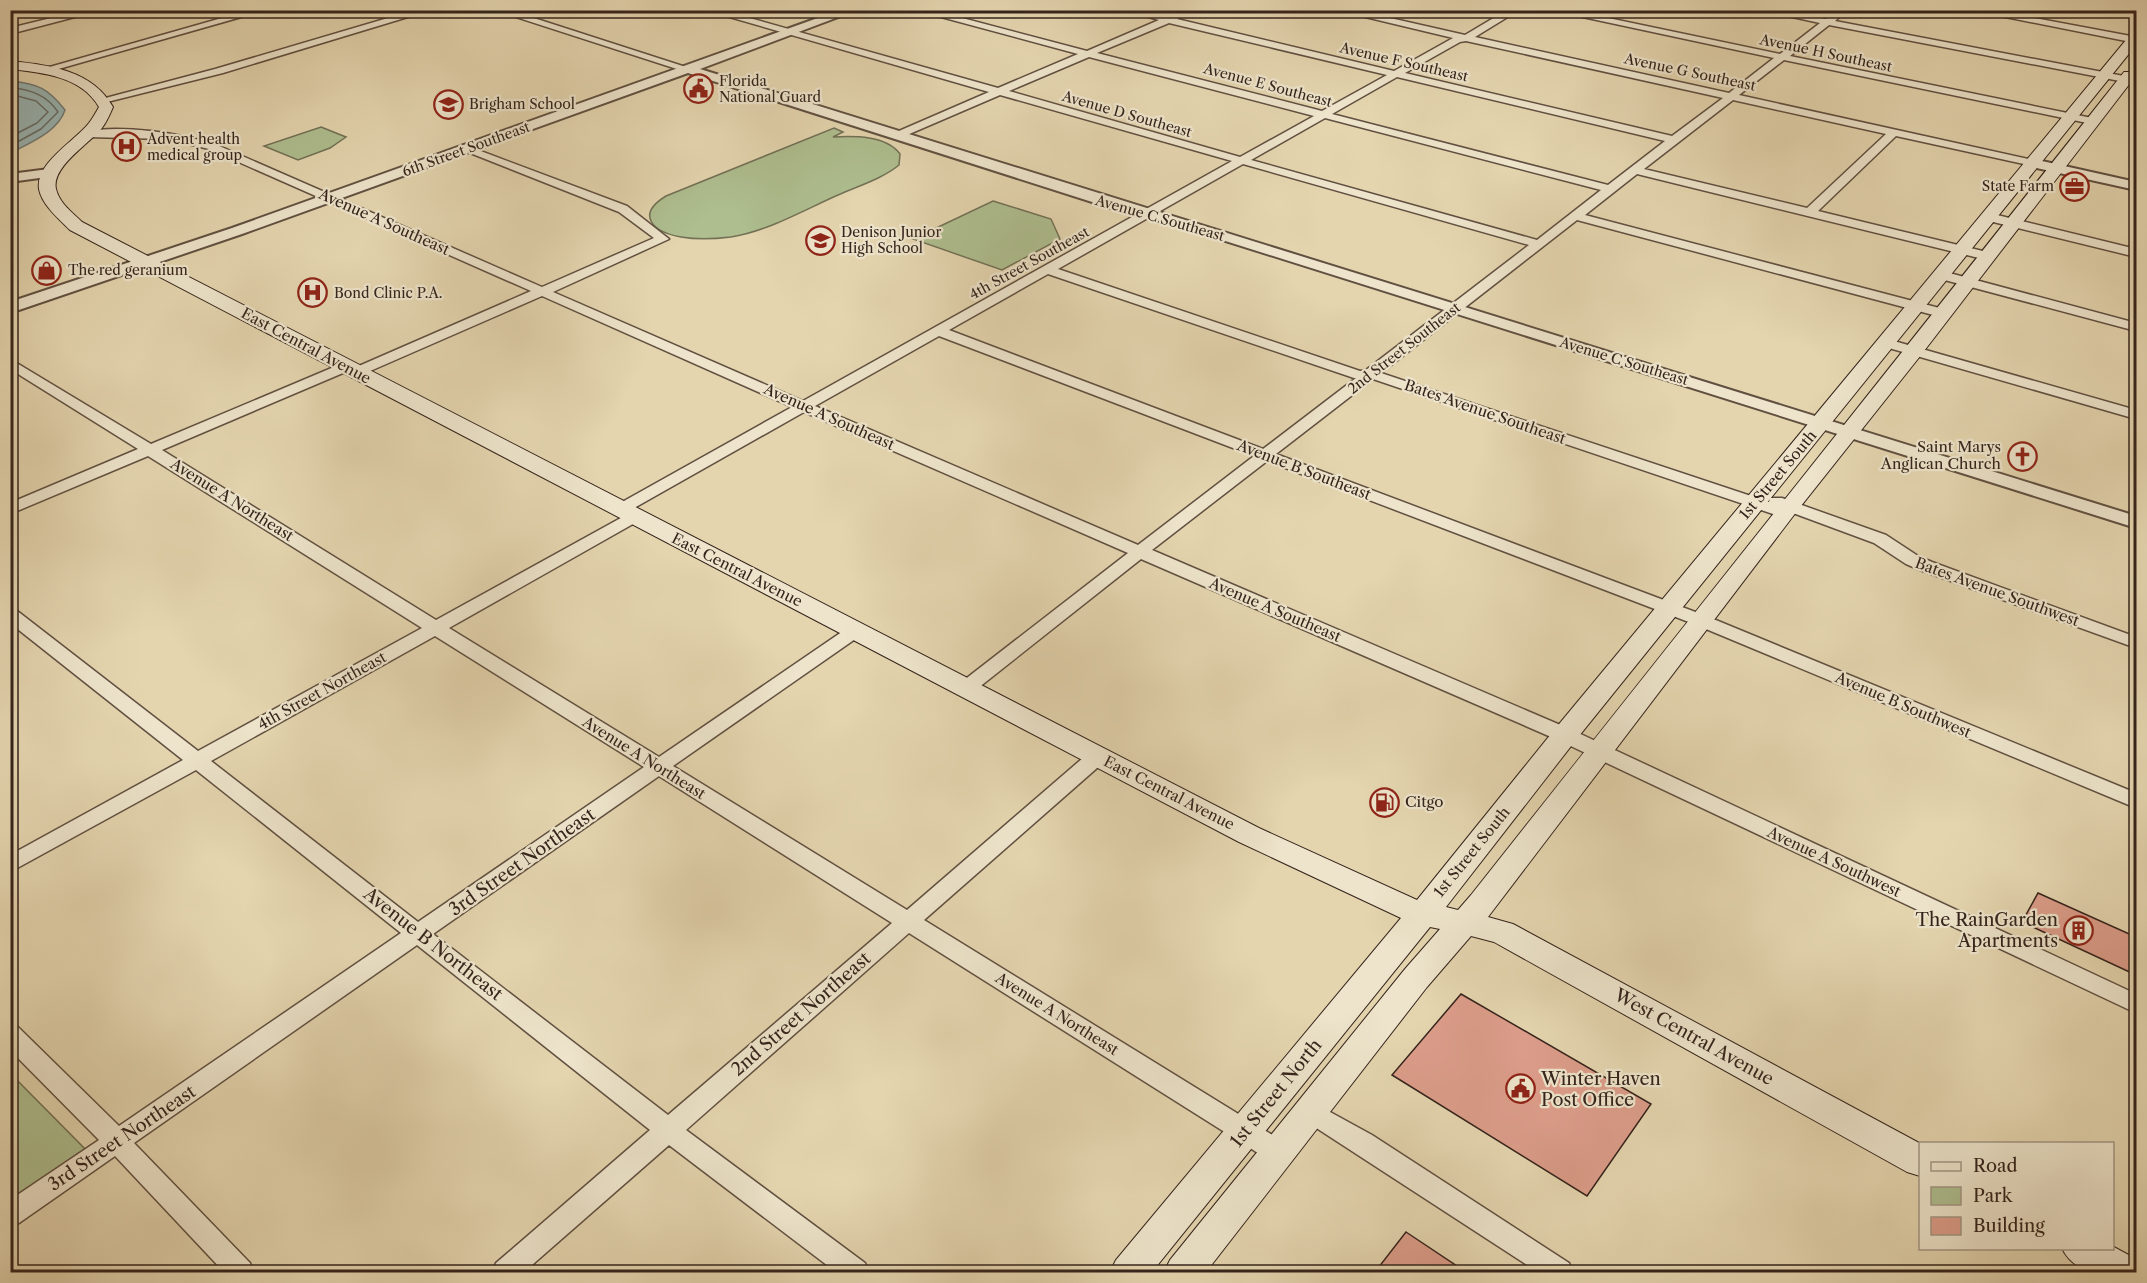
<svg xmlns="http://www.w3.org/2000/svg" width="2147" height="1283" viewBox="0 0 2147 1283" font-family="'Libre Caslon Text',serif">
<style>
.green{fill:#aebe8f;stroke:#727156;stroke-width:1.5}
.water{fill:#99b6b5;stroke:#717c78;stroke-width:1.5}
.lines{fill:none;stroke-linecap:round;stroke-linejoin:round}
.shore{stroke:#676d68;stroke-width:1.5}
.building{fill:#dc9d8a;stroke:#35241c;stroke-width:1.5}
.minor-casing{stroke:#615041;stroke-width:3}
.tertiary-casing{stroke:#615041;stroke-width:4}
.secondary-casing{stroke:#35241c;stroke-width:2}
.minor{fill:#ede4cb;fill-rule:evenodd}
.tertiary{fill:#ede4cb;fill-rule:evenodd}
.secondary{fill:#ede4cb;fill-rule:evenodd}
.labels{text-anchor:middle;stroke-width:4.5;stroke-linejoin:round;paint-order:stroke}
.far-street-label{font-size:14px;fill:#35241c;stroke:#ede4cb}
.far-poi-label{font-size:14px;fill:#35241c;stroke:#ede4cb;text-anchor:start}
.street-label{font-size:15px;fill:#35241c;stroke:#ede4cb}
.poi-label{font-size:15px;fill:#35241c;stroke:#ede4cb;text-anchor:end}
.near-street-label{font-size:18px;fill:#35241c;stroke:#ede4cb}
.near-poi-label{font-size:18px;fill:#35241c;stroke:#ede4cb;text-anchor:end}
</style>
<rect width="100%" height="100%" fill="#e4d5af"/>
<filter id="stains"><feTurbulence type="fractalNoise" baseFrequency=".00333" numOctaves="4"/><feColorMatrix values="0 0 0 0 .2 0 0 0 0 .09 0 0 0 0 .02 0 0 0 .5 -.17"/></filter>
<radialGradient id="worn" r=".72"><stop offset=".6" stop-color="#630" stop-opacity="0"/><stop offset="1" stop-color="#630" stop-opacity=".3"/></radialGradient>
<path class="green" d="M321 127 346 137 330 148 298 160 264 146Z
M834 128 843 132 833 137C854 136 886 135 900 154L899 165C882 179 858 186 838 195 804 210 768 231 731 237 715 239 698 240 681 237 653 232 635 215 666 196Z
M993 201 1051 219 1060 239 1002 270 913 239Z
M10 1073 86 1150 10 1202Z"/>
<path class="water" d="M11 81C38 84 48 88 65 110 58 132 29 143 11 153Z"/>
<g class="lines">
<path class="shore" d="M10 87C30 90 46 94 58 112L41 129 10 146
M10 94 36 101 48 112 37 123 10 137"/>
</g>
<path class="building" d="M2038 893 2136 937V975L2022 922Z
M1461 994 1651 1104 1587 1196 1392 1075Z
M1406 1232 1466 1272H1375Z"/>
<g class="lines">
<defs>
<path id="minor" d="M84 10 94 12 10 34V28Z
M250 10H266L48 72 39 70Z
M415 10H431L223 73 103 103 98 100 215 69Z
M494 10H509L692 69 683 71Z
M705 10H721L998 88 1078 54 915 10H932L1087 51 1159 20 1124 10H1142L1167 17 1181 10H1194L1177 19 1394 71 1453 38 1336 10H1355L1465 35 1507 10H1519L1475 37 1729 93 1774 58 1550 10H1570L1780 54 1820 23 1760 10H1781L1826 19 1837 10H1847L1835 21 2129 77 2130 79 2125 82 1829 25 1790 56 2092 118 2097 121 2092 124 1784 60 1739 95 2037 161 2039 163 2033 166 1896 136 1818 211 1991 253 1993 256 1987 260 1637 174 1585 215 1947 310 1949 313 1947 316H1937L1577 220 1381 373 1769 502 1770 498H1782L1886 535 1918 556 1932 562 2136 637V648L1920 570 1906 564 1874 543 1793 513 1791 516H1779L1373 379 1276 454 1706 616 2136 793V808L1694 624 1267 461 1152 550 1572 730 2136 994V1013L1558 740 1141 559 973 692H959L957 688 959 684 1128 553 804 412 627 512H615L613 509 615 506 792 407 542 296 361 375H351L350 370 162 450 436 620 628 514H640L642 517 640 520 449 628 659 757 849 627H861L864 631 861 635 673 766 907 910 1091 751 1098 749 1105 751 1108 756 1105 761 924 920 1287 1144 1291 1152 1287 1160 1278 1163 1269 1160 909 933 686 1130 865 1263 869 1272H836L669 1145 524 1272H492L496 1263 650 1130 417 945 134 1143 250 1263 254 1272H224L115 1156 19 1223 10 1226V1200L99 1140 10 1050V1025L18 1027 119 1126 401 933 196 770 10 872V855L183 760 10 623V609L16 610 198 751 422 628 148 456 10 514V503L138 449 10 369V359L151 444 341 364H351L352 369 531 291 209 149 167 139 87 137 83 136V132C121 124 180 133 217 145L542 287 654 238 619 212 460 149 462 147H470L627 206 669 239 553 292 803 401 1232 161 1000 95 900 138H892V134L989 92ZM1169 23 1387 75 1322 111 1097 53ZM1466 41 1723 98 1672 136 1405 73 1460 42ZM1089 57 1314 116 1240 157 1009 91ZM1397 77 1665 141 1608 185 1332 114ZM1733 100 1886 134 1807 208 1644 169ZM1325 118 1601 190 1537 240 1251 160ZM1243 164 1529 245 1366 370 1360 371 1058 269ZM1048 274 1354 378H1356L1263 449 949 330ZM939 336 1254 456 1138 545 815 406ZM435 636 644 767 418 922 211 761ZM659 776 892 923 668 1115 433 934Z
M1970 10H1992L2136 37V43Z
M1989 213 2136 249V257L1985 220 1983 217Z
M1942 271 2136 323V331L1937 278 1936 275Z
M1887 339 2136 410V419L1882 346 1880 343 1882 340Z
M1310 1101 1372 1135 1569 1263 1573 1272H1538L1301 1118 1298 1111 1301 1104Z"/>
<path id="tertiary" d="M840 10H857L700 69 2136 516V528L1178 226 1111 208 688 73 242 234 10 313V302L232 228Z
M2033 159 2136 182V190L2028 166 2026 163 2028 160Z
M49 169 56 173 54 176 10 182V174Z"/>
<path id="secondary" d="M2136 33V45L1575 741 1446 907 1458 910 1471 895C1688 620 1907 347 2124 72H2134L2136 75 2134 78 1921 355 1797 511 1488 917 1513 924 1921 1144 1920 1176 1907 1172 1494 942 1471 936 1427 987 1206 1272H1164L1170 1260 1405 969 1440 929 1430 927 1152 1272H1110L1116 1260 1401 918 1239 842 70 230C59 219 42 205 39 189 35 163 75 141 89 123 93 118 96 112 99 107 81 76 43 73 10 69V61C50 65 92 70 113 107 110 114 107 121 102 128 89 144 51 167 56 189 59 203 73 213 82 222L1259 828 1417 900 1555 729 2131 34Z
M2112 1246 2136 1259V1272C2109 1272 2076 1278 2062 1248H2112Z"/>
</defs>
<use href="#minor" class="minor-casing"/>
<use href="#tertiary" class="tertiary-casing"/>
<use href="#secondary" class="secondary-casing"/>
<use href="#minor" class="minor"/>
<use href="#tertiary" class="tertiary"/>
<use href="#secondary" class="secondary"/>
</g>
<defs>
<symbol id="civic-ring" viewBox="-11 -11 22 22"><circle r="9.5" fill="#ede4cb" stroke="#8f2418" stroke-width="1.5"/><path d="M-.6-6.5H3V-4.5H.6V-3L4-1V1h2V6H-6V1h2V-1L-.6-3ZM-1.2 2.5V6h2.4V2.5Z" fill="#8f2418"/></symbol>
<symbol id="school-ring" viewBox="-11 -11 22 22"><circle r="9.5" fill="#ede4cb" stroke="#8f2418" stroke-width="1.5"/><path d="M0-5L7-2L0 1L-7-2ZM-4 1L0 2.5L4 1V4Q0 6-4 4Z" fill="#8f2418"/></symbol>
<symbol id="hospital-ring" viewBox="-11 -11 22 22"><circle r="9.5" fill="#ede4cb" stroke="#8f2418" stroke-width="1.5"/><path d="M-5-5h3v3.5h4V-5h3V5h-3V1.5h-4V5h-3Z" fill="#8f2418"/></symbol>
<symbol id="office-ring" viewBox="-11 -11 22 22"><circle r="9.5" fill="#ede4cb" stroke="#8f2418" stroke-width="1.5"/><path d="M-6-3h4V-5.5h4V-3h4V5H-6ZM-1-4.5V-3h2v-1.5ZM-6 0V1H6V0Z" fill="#8f2418"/></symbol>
<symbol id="shop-ring" viewBox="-11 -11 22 22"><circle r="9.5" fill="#ede4cb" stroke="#8f2418" stroke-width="1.5"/><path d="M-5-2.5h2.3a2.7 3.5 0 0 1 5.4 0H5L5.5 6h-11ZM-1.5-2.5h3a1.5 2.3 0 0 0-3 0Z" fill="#8f2418"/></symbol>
<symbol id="church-ring" viewBox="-11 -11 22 22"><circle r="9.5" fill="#ede4cb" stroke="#8f2418" stroke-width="1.5"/><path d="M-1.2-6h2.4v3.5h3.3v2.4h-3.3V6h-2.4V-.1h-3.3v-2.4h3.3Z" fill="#8f2418"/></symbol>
<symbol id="fuel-ring" viewBox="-11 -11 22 22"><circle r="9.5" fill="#ede4cb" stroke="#8f2418" stroke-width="1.5"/><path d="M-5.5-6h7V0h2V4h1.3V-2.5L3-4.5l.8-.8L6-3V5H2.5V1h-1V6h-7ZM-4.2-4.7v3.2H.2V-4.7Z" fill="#8f2418"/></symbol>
<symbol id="building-ring" viewBox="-11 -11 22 22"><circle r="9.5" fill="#ede4cb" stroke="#8f2418" stroke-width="1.5"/><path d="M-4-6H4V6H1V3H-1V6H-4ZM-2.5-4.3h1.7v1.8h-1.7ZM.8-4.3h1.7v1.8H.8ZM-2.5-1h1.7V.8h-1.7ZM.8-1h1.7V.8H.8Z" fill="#8f2418"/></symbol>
</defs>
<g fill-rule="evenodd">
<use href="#civic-ring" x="682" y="72" width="33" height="33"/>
<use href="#school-ring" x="432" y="88" width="33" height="33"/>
<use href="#hospital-ring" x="110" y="130" width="33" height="33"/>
<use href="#office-ring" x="2058" y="170" width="33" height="33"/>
<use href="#school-ring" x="804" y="224" width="33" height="33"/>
<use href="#shop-ring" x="30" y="254" width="33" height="33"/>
<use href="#hospital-ring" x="296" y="276" width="33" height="33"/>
<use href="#church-ring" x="2006" y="440" width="33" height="33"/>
<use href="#fuel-ring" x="1368" y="786" width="33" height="33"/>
<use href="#building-ring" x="2062" y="914" width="33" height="33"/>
<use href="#civic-ring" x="1504" y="1072" width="33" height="33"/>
</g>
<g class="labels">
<g class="far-street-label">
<text transform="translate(1826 53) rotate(12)" y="5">Avenue H Southeast</text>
<text transform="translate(1404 62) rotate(13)" y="5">Avenue F Southeast</text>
<text transform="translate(1690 72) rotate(12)" y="5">Avenue G Southeast</text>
<text transform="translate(1268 85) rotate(15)" y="5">Avenue E Southeast</text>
<text transform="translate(1127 114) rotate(16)" y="5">Avenue D Southeast</text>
<text transform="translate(466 149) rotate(-20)" y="5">6th Street Southeast</text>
<text transform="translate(1160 218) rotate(16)" y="5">Avenue C Southeast</text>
<text transform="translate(1029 263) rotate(-29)" y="5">4th Street Southeast</text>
<text transform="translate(1404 348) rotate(-38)" y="5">2nd Street Southeast</text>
<text transform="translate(1624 361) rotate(17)" y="5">Avenue C Southeast</text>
</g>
<g class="far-poi-label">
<text x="719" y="86">Florida<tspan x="719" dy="16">National Guard</tspan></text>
<text x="469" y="109">Brigham School</text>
<text x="147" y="144">Advent health<tspan x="147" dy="16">medical group</tspan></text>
<text x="2054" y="191" text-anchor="end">State Farm</text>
<text x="841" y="237">Denison Junior<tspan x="841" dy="16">High School</tspan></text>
<text x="68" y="275">The red geranium</text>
<text x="334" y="298">Bond Clinic P.A.</text>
</g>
<g class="street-label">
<text transform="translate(384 222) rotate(24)" y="5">Avenue A Southeast</text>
<text transform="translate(306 346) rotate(28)" y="5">East Central Avenue</text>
<text transform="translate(1485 412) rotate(19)" y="5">Bates Avenue Southeast</text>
<text transform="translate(829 417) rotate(24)" y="5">Avenue A Southeast</text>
<text transform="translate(1304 470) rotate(21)" y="5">Avenue B Southeast</text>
<text transform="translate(1778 475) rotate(-50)" y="5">1st Street South</text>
<text transform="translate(232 500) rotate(32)" y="5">Avenue A Northeast</text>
<text transform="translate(737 570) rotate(27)" y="5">East Central Avenue</text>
<text transform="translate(1997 592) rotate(20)" y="5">Bates Avenue Southwest</text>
<text transform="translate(1275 610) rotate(23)" y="5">Avenue A Southeast</text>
<text transform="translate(322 691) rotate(-29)" y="5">4th Street Northeast</text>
<text transform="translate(1903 705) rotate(23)" y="5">Avenue B Southwest</text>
<text transform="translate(644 758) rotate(32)" y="5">Avenue A Northeast</text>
<text transform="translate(1169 793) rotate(27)" y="5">East Central Avenue</text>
<text transform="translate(1472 852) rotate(-51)" y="5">1st Street South</text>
<text transform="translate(1834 862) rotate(25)" y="5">Avenue A Southwest</text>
<text transform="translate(1057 1014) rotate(32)" y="5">Avenue A Northeast</text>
</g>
<g class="poi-label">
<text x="2001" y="452">Saint Marys<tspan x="2001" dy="17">Anglican Church</tspan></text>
<text x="1405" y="807" text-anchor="start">Citgo</text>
</g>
<g class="near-street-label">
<text transform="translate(522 862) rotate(-35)" y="6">3rd Street Northeast</text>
<text transform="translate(433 944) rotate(38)" y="6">Avenue B Northeast</text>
<text transform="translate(801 1014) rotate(-41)" y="6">2nd Street Northeast</text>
<text transform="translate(1694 1037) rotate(29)" y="6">West Central Avenue</text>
<text transform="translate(1276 1093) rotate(-51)" y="6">1st Street North</text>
<text transform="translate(122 1138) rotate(-34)" y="6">3rd Street Northeast</text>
</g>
<g class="near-poi-label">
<text x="2058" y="926">The RainGarden<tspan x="2058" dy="21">Apartments</tspan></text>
<text x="1541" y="1085" text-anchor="start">Winter Haven<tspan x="1541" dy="21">Post Office</tspan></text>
</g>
</g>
<rect width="2147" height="1283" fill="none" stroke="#e4d5af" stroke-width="36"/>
<rect x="12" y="12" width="2123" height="1259" fill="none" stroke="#35241c" stroke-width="3"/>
<rect x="18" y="18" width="2111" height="1247" fill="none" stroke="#35241c" stroke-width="1.5"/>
<rect x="1919" y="1142" width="195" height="108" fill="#ede4cb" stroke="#a39785" stroke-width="1.5"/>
<rect x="1931" y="1162" width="30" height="9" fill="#ede4cb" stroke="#a39785" stroke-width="1.5"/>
<text x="1973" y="1172" font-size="18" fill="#35241c">Road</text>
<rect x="1931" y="1187" width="30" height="18" fill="#aebe8f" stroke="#a39785" stroke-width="1.5"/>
<text x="1973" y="1202" font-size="18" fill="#35241c">Park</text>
<rect x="1931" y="1217" width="30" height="18" fill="#dc9d8a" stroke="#a39785" stroke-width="1.5"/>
<text x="1973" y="1232" font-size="18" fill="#35241c">Building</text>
<rect width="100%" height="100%" filter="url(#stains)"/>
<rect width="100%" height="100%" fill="url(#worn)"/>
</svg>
